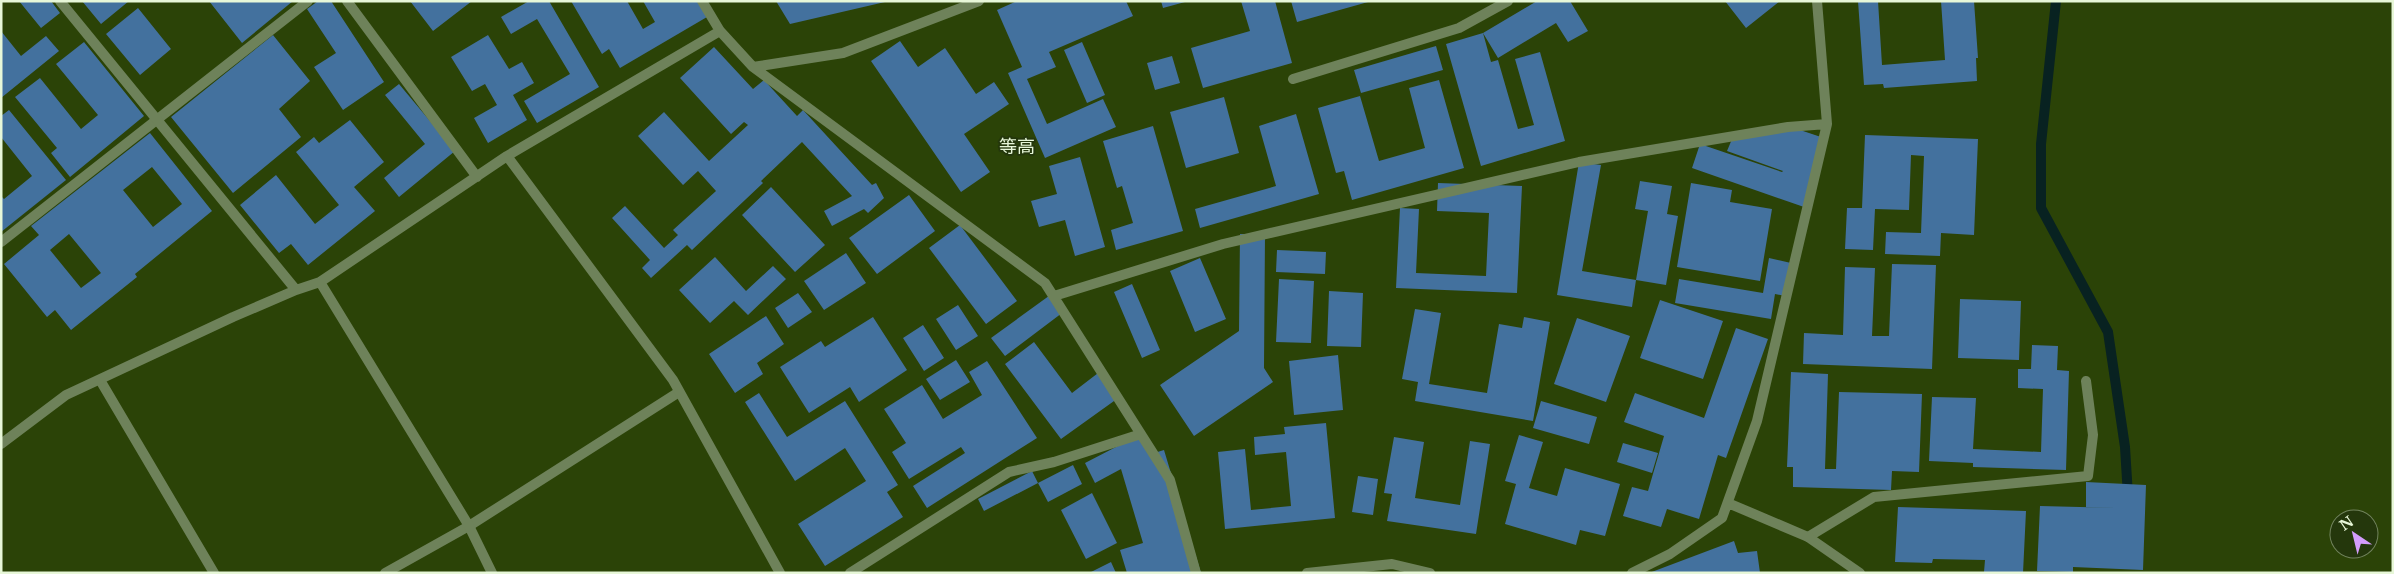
<svg xmlns="http://www.w3.org/2000/svg" width="2394" height="574" viewBox="0 0 2394 574" font-family="'Libre Baskerville','Noto Sans SC',serif">
<style>
.lines{fill:none;stroke-linecap:round;stroke-linejoin:round}
.stream{stroke:#082221;stroke-width:10}
.building{fill:#43719e;fill-rule:evenodd}
.lane{stroke:#6e825a;stroke-width:10}
.street{stroke:#6e825a;stroke-width:10}
.labels{text-anchor:middle;stroke-width:4;stroke-linejoin:round;paint-order:stroke}
.quarter-label{font-size:18px;fill:#e7f7d8;stroke:#24370c}
</style>
<rect width="100%" height="100%" fill="#2b4307"/>
<g class="lines">
<path class="stream" d="M2056 1 2041 144V208L2108 332 2125 447 2128 496"/>
</g>
<path class="building" d="M19 1H51L60 13 41 28Z
M82 1H129L101 24Z
M209 1H293L242 43Z
M318 1H331L384 82 343 110 314 67 336 53 307 9Z
M410 1H472L433 31Z
M529 1H549L599 87 537 123 524 101 570 74 537 19 511 34 501 17Z
M571 1H627L643 29 655 22 643 1H697L707 17 620 68 609 49 602 54Z
M776 1H885V2L790 24Z
M1017 1H1126L1133 16 1049 52 1056 67 1027 79 1047 124 1103 99 1116 127 1045 158 1008 73 1022 67 997 10Z
M1161 1H1184L1185 2 1163 8Z
M1241 1H1275L1292 63 1203 88 1191 48 1250 31Z
M1291 1H1367L1368 2 1297 22Z
M1537 1H1570L1588 31 1568 42 1556 23 1498 58 1483 33Z
M1725 1H1780L1746 28Z
M1858 1H1878L1882 65 1945 60 1941 1H1974L1978 58H1976L1977 81 1884 88 1883 84 1864 85Z
M138 8 171 49 140 75 106 34Z
M1 31 21 56 46 36 59 51 1 98Z
M1483 33 1491 62 1498 60 1518 129 1534 125 1515 59 1540 52 1565 141 1481 166 1446 44Z
M273 35 310 81 279 109 301 137 233 193 171 117Z
M488 35 509 69 522 62 534 83 513 95 527 120 488 143 474 118 497 105 485 84 472 91 451 57Z
M900 41 918 67 945 48 976 94 994 82 1009 104 964 134 990 172 961 192 871 61Z
M84 42 144 116 70 177 51 153 57 148 15 97 40 78 81 129 98 115 56 64Z
M1082 42 1105 95 1087 103 1064 50Z
M1436 46 1443 70 1361 93 1354 70Z
M714 47 753 89 764 80 797 116 803 110 872 185 876 183 884 198 868 213 864 209 832 226 824 211 852 196 802 142 761 181 763 183 692 250 687 245 651 278 642 268 650 260 612 218 625 206 664 248 678 235 673 230 716 191 698 171 683 185 638 136 664 112 709 161 748 125 744 122 731 134 680 78Z
M1172 56 1180 83 1155 90 1147 63Z
M1439 80 1464 168 1352 200 1344 171 1336 173 1318 108 1360 96 1379 161 1425 148 1409 88Z
M399 84 455 151 399 197 384 178 425 144 385 95Z
M1224 97 1239 153 1186 168 1170 112Z
M9 110 66 180 1 232V196L4 199 32 176 1 137V116Z
M1296 114 1319 194 1200 228 1195 209 1276 186 1259 126Z
M350 120 384 162 354 187 375 211 308 265 291 244 279 253 240 205 276 175 315 224 339 205 296 152 314 137 319 143Z
M1153 126 1183 231 1116 250 1111 230 1133 223 1122 186 1117 188 1103 141Z
M1797 129 1827 139 1804 207 1692 168 1700 144 1782 172 1783 171 1727 151 1735 132Z
M150 133 212 211 135 274 137 277 71 330 55 310 47 317 4 264 39 235 31 226ZM152 167 182 204 153 227 123 190ZM69 234 101 273 81 288 50 250Z
M1865 135 1978 139 1974 235 1941 233 1940 256 1885 254 1886 232 1921 233 1924 156 1911 155 1909 210 1875 209 1873 250 1845 249 1847 208H1862Z
M1080 157 1105 247 1075 256 1065 220 1039 227 1031 201 1057 194 1049 166Z
M1579 162 1601 165 1582 271 1636 280 1632 307 1557 295Z
M1640 181 1672 186 1667 214 1678 216 1666 285 1636 280 1648 211 1635 209Z
M1438 183 1522 186 1517 293 1396 288 1400 208 1419 209 1416 273 1486 276 1489 213 1437 211Z
M1691 183 1732 190 1730 202 1772 209 1760 281 1677 267Z
M771 187 825 245 795 272 742 215Z
M909 195 935 231 877 274 849 238Z
M960 225 1017 301 986 324 929 248Z
M1240 234H1265L1264 368 1273 382 1194 436 1160 385 1239 331Z
M1277 250 1326 252 1325 274 1276 272Z
M846 253 866 283 824 310 804 281Z
M715 257 746 291 773 266 786 279 748 315 734 301 710 323 679 290Z
M1200 258 1226 319 1195 332 1170 271Z
M1769 258 1791 263 1785 296 1775 294 1771 319 1675 303 1679 279 1763 293Z
M1892 264 1936 265 1932 369 1803 364 1804 333 1843 335 1845 267 1875 268 1872 336H1889Z
M1279 279 1314 281 1311 343 1276 342Z
M1132 284 1160 350 1142 358 1114 292Z
M1329 291 1363 293 1361 347 1327 346Z
M798 293 812 312 788 328 775 308Z
M1053 293 1066 310 1005 356 991 338Z
M1960 299 2021 301 2019 360 1958 358Z
M1660 300 1723 321 1703 379 1640 358Z
M958 305 978 336 956 350 936 319Z
M1415 309 1441 313 1429 384 1487 393 1499 324 1522 328 1524 317 1550 322 1533 421 1415 401 1418 382 1402 379Z
M766 316 784 344 757 363 763 374 735 393 709 354Z
M873 317 907 370 859 402 850 387 809 413 780 367 821 341 825 347Z
M1577 318 1630 336 1606 402 1554 384Z
M923 325 944 358 924 371 903 338Z
M1736 328 1768 339 1726 458 1718 455 1699 519 1667 509 1661 527 1623 516 1632 487 1648 491 1664 436 1624 422 1635 393 1704 418Z
M1034 342 1072 393 1102 370 1121 396 1061 439 1005 364Z
M2032 345 2058 346 2057 370 2069 371 2066 470 1973 467V463L1929 461 1932 397 1976 398 1973 449 2041 452 2043 389 2018 388V369H2031Z
M1338 355 1343 410 1294 415 1289 361Z
M956 360 970 382 940 400 926 379Z
M987 361 1037 438 927 508 913 486 965 453 961 447 909 479 892 452 906 443 884 409 922 385 943 419 982 395 969 372Z
M1791 372 1828 374 1825 469H1836L1839 392 1922 394 1919 472 1892 471 1891 490 1793 487V467H1787Z
M759 393 787 437 845 401 898 485 887 492 903 517 825 566 798 524 866 481 845 448 795 481 745 402Z
M1541 401 1597 417 1589 444 1533 428Z
M1326 423 1335 518 1225 529 1218 452 1245 449 1251 510 1291 506 1286 452 1255 455 1254 437 1285 434 1284 427Z
M1141 434 1151 454 1164 450 1201 573H1127L1120 550 1143 543 1121 469 1095 483 1085 463Z
M1519 435 1543 442 1529 488 1557 496 1565 468 1620 484 1605 536 1580 530 1576 545 1505 524 1516 484 1505 481Z
M1394 437 1424 442 1415 498 1460 505 1470 441 1490 444 1476 534 1387 521 1392 494 1384 493Z
M1623 443 1658 453 1652 473 1617 462Z
M1073 465 1082 484 1048 502 1038 483Z
M1032 471 1038 483 984 511 978 499Z
M1358 476 1378 479 1373 515 1352 512Z
M2086 482 2146 485 2143 570 2073 567V572L2037 571 2040 506 2120 508 2086 507Z
M1092 493 1117 543 1086 559 1061 510Z
M1898 507 2026 511 2023 573 1984 572 1985 560 1933 559 1932 563 1895 562Z
M1734 541 1738 553 1757 551 1760 573H1649Z
M1111 562 1116 573H1089Z"/>
<g class="lines">
<path class="lane" d="M1293 79 1459 28 1508 1
M1 242 308 1
M100 380 214 573
M1808 537 1874 497 2088 476 2093 435 2086 381
M385 573 469 526 679 392"/>
<path class="street" d="M60 1 296 290
M347 1 477 177
M702 1 720 31 753 67 1045 283 1170 480 1196 573
M753 67 843 53 979 1
M507 156 673 380 780 573
M320 282 469 526 492 573
M1054 296 1223 244 1579 162 1788 127 1827 124
M1 444 66 395 233 317 296 290 320 282 507 156 720 31
M1728 503 1808 537 1860 573
M850 573 1009 472 1054 462 1141 434
M1307 573 1392 564 1430 573
M1632 573 1670 554 1722 518 1757 421 1827 124 1817 1"/>
</g>
<g class="labels">
<g class="quarter-label">
<text x="1017" y="153">等高</text>
</g>
</g>
<rect width="2394" height="574" fill="none" stroke="#e7f7d8" stroke-width="5"/>
<g transform="translate(2354 534) rotate(325)"><circle r="24" fill="#24370c" stroke="#72845e"/>
<path d="M0-4L9 19L0 12L-9 19Z" fill="#d39cfc"/>
<text y="-8" font-size="14" font-weight="bold" text-anchor="middle" fill="#e7f7d8">N</text>
</g>
</svg>
